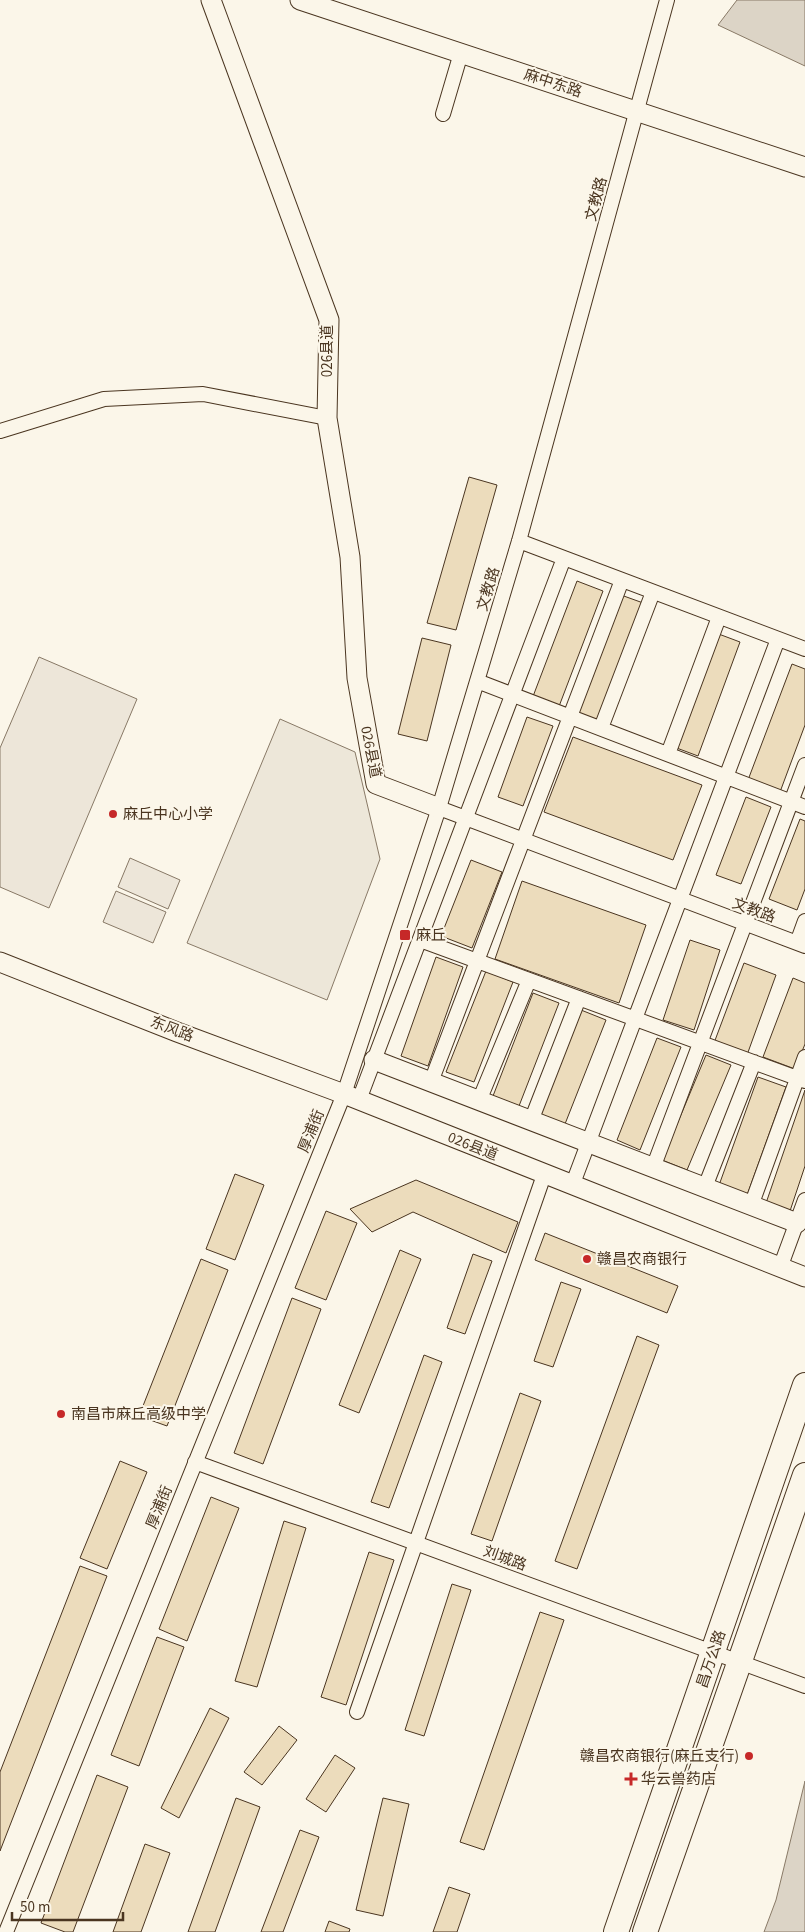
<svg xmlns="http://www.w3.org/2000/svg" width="805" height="1932" viewBox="0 0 805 1932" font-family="'Source Sans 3','Noto Sans SC',sans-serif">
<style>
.green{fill:#ede6d9;stroke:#887966}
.parking{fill:#ede7d9;stroke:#887966}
.water{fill:#dcd4c6;stroke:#887966}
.building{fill:#ecdcbc;stroke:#4a3520}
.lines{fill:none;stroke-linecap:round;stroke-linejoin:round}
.street-casing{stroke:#4a3520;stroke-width:16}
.secondary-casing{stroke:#4a3520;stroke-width:21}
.highway-casing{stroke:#4a3520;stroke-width:26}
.street{stroke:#fbf6e9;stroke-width:14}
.secondary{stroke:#fbf6e9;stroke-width:19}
.highway{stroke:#fbf6e9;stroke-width:24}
.poi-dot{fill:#c62828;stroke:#fbf6e9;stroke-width:2}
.labels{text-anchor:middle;stroke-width:4;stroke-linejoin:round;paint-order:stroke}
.street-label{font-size:15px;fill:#4a3520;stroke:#fbf6e9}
.poi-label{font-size:15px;fill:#4a3520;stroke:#fbf6e9;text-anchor:start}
</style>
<rect width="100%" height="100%" fill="#fbf6e9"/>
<path class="green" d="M39 657 137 699 49 908 0 887V748Z
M130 858 180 880 168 909 118 887Z
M116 891 166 912 153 943 103 922Z"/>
<path class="parking" d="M280 719 355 752 380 859 327 1000 187 943Z"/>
<path class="water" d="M737 0H805V66L718 25Z
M805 1781V1932H764L776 1900Z"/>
<path class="building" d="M469 477 497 485 456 630 427 623Z
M577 581 603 591 558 709 532 699Z
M621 595 646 604 602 723 577 713Z
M716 633 740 642 698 756 674 747Z
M422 638 451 645 427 741 398 734Z
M792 664 805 669V725L780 792 748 780Z
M527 717 553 726 523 806 498 797Z
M573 737 702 785 673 860 544 812Z
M746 797 771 807 741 884 716 875Z
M800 819 805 821V889L797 910 769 899Z
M471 860 502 872 472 948 441 936Z
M522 881 646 925 619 1003 495 959Z
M690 940 720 950 694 1030 663 1020Z
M436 957 463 967 428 1066 401 1056Z
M744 963 776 975 747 1055 714 1043Z
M486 971 513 982 474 1082 446 1072Z
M793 978 805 983V1044L795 1069 763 1057Z
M533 993 559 1003 519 1106 493 1096Z
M581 1010 606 1020 565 1124 540 1114Z
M657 1038 681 1047 640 1150 617 1140Z
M706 1055 731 1065 687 1170 662 1160Z
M758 1077 786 1087 746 1198 718 1188Z
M805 1090V1166L789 1214 765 1206Z
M235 1174 264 1185 235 1260 206 1249Z
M416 1180 518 1222 506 1253 413 1212 372 1232 350 1209Z
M326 1211 357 1223 326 1300 295 1288Z
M545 1233 678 1286 667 1313 535 1260Z
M400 1250 421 1259 359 1413 339 1405Z
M473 1254 492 1261 465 1334 447 1328Z
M201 1259 228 1270 167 1426 139 1416Z
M561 1282 581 1289 553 1367 534 1361Z
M292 1298 321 1309 263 1464 234 1453Z
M637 1336 659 1345 577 1569 555 1561Z
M424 1355 442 1362 389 1508 371 1502Z
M520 1393 541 1401 492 1541 471 1534Z
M120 1461 147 1472 107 1569 80 1558Z
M211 1497 239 1508 187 1641 159 1629Z
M284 1521 306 1528 257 1687 235 1681Z
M369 1552 394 1560 346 1705 321 1697Z
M80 1566 107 1576 0 1851V1772Z
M452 1584 471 1590 424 1736 405 1730Z
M540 1612 564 1620 484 1850 460 1842Z
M157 1637 184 1647 139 1766 111 1755Z
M210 1708 229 1718 179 1818 161 1808Z
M279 1726 297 1740 262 1785 244 1772Z
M335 1755 355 1768 326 1812 306 1799Z
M97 1775 128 1787 73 1932H65L41 1923Z
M236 1798 260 1807 215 1932H188Z
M383 1798 409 1804 383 1916 356 1910Z
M300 1830 319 1837 283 1932H261Z
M145 1844 170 1853 141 1932H113Z
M449 1887 470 1894 457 1932H433Z
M329 1921 350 1929 349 1932H325Z"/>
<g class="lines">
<defs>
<path id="street" d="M667 0 519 541 439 808 805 946
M443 114 461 53
M0 431 104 399 203 394 327 418
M519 541 805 649
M477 681 805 807
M601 728 653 592
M668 754 719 617
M420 940 805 1081
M797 943 805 921
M431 1082 622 580
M359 1100 564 558
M479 1101 529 980
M531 1121 579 998
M653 1168 805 765
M572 1186 778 639
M705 1187 754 1062
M751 1206 805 1057
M780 1268 805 1200
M195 1462 805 1686
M357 1712 544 1175
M6 1932 344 1094 439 808"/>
<path id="secondary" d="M211 0 329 320 327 418 350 557 357 678 376 784 439 808
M300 0 805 167
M0 962 177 1032 344 1094 805 1277
M374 1060 797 1223"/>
<path id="highway" d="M616 1932 805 1385
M645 1932 805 1475"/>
</defs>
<use href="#street" class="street-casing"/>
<use href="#secondary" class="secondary-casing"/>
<use href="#highway" class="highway-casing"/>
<use href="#street" class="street"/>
<use href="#secondary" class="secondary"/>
<use href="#highway" class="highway"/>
</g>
<g class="poi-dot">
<circle cx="113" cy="814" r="5"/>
<rect x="399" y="929" width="12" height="12" rx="2.5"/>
<circle cx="587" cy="1259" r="5"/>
<circle cx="61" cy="1414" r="5"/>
<circle cx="749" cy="1756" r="5"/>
<path d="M628.5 1771.5h5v5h5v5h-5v5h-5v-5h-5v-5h5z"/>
</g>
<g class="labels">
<g class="street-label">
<text transform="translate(553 83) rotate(18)" y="5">麻中东路</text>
<text transform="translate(596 199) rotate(-75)" y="5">文教路</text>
<text transform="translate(327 351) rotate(-90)" y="5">026县道</text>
<text transform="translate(488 589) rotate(-73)" y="5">文教路</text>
<text transform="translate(371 752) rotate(79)" y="5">026县道</text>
<text transform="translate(754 910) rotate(20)" y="5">文教路</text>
<text transform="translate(172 1029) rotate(21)" y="5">东风路</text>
<text transform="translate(311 1131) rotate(-68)" y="5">厚浦街</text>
<text transform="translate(473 1146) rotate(22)" y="5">026县道</text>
<text transform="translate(159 1507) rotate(-68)" y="5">厚浦街</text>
<text transform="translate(505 1558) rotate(20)" y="5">刘城路</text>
<text transform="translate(711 1659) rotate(-71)" y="5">昌万公路</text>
</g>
<g class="poi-label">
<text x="123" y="819">麻丘中心小学</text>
<text x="416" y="940">麻丘</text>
<text x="597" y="1264">赣昌农商银行</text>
<text x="71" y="1419">南昌市麻丘高级中学</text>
<text x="739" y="1761" text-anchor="end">赣昌农商银行(麻丘支行)</text>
<text x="641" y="1784">华云兽药店</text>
</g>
</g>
<path d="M12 1912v8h111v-8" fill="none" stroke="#4a3520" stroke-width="2.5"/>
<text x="20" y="1912" font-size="15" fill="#4a3520" stroke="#fbf6e9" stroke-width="4" paint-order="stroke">50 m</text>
</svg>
